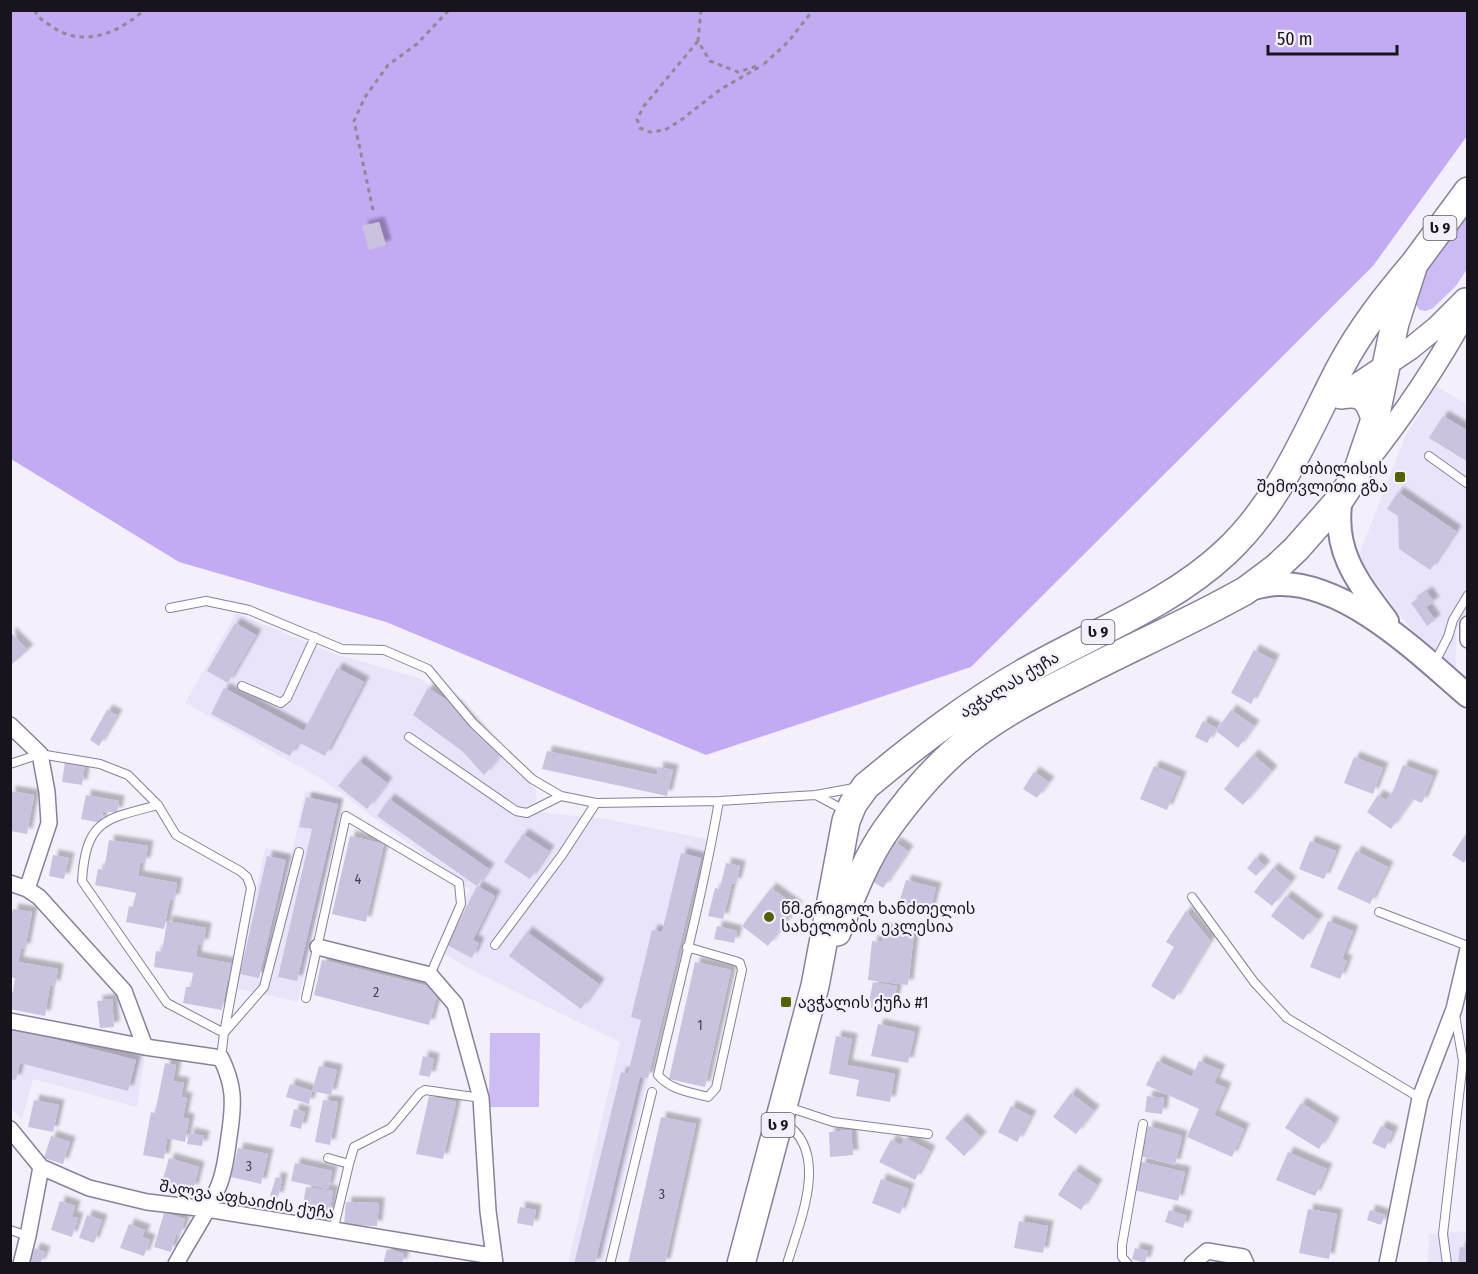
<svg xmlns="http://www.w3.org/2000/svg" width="1478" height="1274" viewBox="0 0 1478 1274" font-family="'Fira Sans Condensed','Noto Sans Georgian',sans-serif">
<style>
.built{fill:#eae4fa}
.green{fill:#cdbbf4}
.forest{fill:#c3abf3}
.building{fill:#cbc2df;filter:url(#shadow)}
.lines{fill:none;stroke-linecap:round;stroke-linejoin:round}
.lane-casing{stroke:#89809b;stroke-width:10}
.street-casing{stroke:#89809b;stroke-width:18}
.secondary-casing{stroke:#89809b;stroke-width:24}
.primary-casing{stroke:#89809b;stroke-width:26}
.highway-casing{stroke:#89809b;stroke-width:30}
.path{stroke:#8d8a95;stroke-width:3;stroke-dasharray:4.5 4.5;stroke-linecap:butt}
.lane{stroke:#fff;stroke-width:8}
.street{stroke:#fff;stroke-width:15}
.secondary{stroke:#fff;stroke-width:21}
.primary{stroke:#fff;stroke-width:22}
.highway{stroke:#fff;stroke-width:27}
.poi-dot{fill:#546205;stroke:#f3f0fc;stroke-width:2}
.labels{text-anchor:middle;stroke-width:4.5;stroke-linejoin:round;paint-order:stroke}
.number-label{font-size:14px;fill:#44404e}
.shield{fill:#f3f0fc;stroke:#595661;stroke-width:1.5}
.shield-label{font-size:15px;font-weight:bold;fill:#17141e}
.poi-label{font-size:16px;fill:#17141e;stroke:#f3f0fc;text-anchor:start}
.street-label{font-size:16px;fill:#17141e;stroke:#f3f0fc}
</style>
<defs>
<filter id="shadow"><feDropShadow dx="5.5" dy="-5.5" stdDeviation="1.5" flood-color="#0004"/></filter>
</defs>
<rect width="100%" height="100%" fill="#f3f0fc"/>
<path class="built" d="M1436 386 1467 404 1468 616 1456 630V669L1423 643 1399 614 1358 557 1405 437Z
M236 613 332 653 419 678 455 703 536 790V812L606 819 707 839 603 1263H568L620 1042 479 974 441 952 470 889 323 780 185 703Z
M305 791 341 799 298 1002 235 988 265 848 292 853Z
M10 1021 145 1055 137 1107 33 1079 22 1120 11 1108Z
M1467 1231V1263L1427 1264 1429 1234Z"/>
<path class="green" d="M1467 208V269L1456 286 1433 308 1426 311 1420 310 1415 304C1421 268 1448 237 1467 208Z
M490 1033H540L539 1107H489Z"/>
<path class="forest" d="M10 11H1467V136L1373 266 971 667 706 755 386 622 179 562 11 459Z"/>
<path class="building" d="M379 222 386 245 369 250 362 226Z
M1443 416 1468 431V462L1429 438Z
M1398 492 1456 531 1430 570 1399 549 1398 516 1387 509Z
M1427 592 1434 602 1426 607 1435 620 1427 626 1411 603Z
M235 623 256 635 228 683 207 671Z
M10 632 28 650 10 666Z
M1254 650 1274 660 1251 704 1231 693Z
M337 668 364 682 325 756 298 742 290 756 211 714 224 688 304 731Z
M428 688 456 706 500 756 484 775 462 751 413 715Z
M107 710 117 715 99 746 90 740Z
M1231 710 1254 726 1238 748 1216 731Z
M1203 721 1216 728 1207 743 1195 737Z
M547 751 657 775 658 767 673 770 667 796 542 769Z
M1253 755 1272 771 1243 805 1224 789Z
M1354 757 1383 768 1373 794 1344 783Z
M359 761 387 783 367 809 338 786Z
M65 762 85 764 82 785 62 782Z
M1403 765 1433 776 1422 803 1412 799 1391 829 1367 812 1378 795 1386 800 1393 791Z
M1154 766 1181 777 1167 810 1140 799Z
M1034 772 1049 782 1037 798 1023 789Z
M10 791 34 795 27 834 11 831Z
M86 795 119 801 117 813 103 811 101 823 81 819Z
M306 797 338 804 297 981 278 977 312 829 299 827Z
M389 799 489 869 477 886 377 816Z
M1468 831V857L1464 863 1452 855Z
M523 834 549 851 530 879 504 862Z
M350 836 384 844 366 922 332 914Z
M109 840 148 846 145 863H140L138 876 177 883 174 900 170 899 164 929 126 922 129 906 133 907 136 893 95 885 98 869 104 870Z
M1310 841 1336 851 1324 879 1299 869Z
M895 842 908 851 883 888 870 880Z
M1356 851 1388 867 1370 904 1337 889Z
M681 853 701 858 648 1078 640 1077 595 1264H574L621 1072 628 1074 641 1020 631 1017 652 930 662 932Z
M53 855 69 858 64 879 49 876Z
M267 856 286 860 259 978 240 974Z
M1256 858 1265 866 1256 876 1247 868Z
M726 863 740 866 736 884 732 883 723 919 708 916 715 888 720 889Z
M1273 868 1291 882 1272 906 1254 892Z
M906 880 936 888 929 914 898 906Z
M477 886 495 896 473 940 479 943 472 958 447 945Z
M771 888 797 907 768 946 742 926Z
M1286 896 1318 920 1303 940 1271 916Z
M13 909 32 912 25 949H21L18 962 58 969 55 986 50 985 45 1016 10 1009V992H13L15 978 10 977V924Z
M1186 911 1210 941 1174 1000 1151 986 1174 947 1166 942Z
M167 921 206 928 203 945 198 944 196 957 235 964 232 981 227 980 222 1010 183 1003 186 987H191L193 973 154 967 156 951 162 952Z
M1328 921 1353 931 1342 959 1347 961 1340 979 1310 967Z
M717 926 737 931 734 943 714 939Z
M883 929 914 933 908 985 868 980 872 941 882 942Z
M527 932 599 984 581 1009 509 956Z
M322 960 439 989 429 1025 314 995Z
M695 962 731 970 705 1087 669 1079Z
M873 982 897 986 892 1011 868 1007Z
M112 999 114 1027 100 1028 97 1001Z
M878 1024 915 1032 908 1063 871 1056Z
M10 1028 136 1060 128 1091 20 1063 16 1080 10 1079Z
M836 1036 852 1039 847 1065 895 1074 890 1102 856 1096 859 1080 829 1074Z
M423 1056 434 1059 430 1077 419 1075Z
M1157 1061 1192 1077 1199 1061 1220 1070 1214 1083 1226 1088 1214 1115 1244 1129 1232 1157 1187 1137 1199 1109 1146 1085Z
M165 1063 176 1065 173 1081 184 1083 181 1097 187 1098 183 1118 189 1119 185 1142 167 1138 164 1159 143 1155 151 1112 155 1113Z
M319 1066 337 1070 331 1095 312 1091Z
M290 1084 312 1091 309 1104 286 1097Z
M1071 1093 1094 1111 1076 1134 1053 1117Z
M429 1096 456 1102 443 1159 416 1154Z
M1147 1096 1164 1098 1162 1114 1145 1112Z
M34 1100 59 1105 53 1132 28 1127Z
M323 1100 338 1102 330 1145 315 1142Z
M1301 1103 1334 1123 1319 1149 1285 1128Z
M1011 1106 1031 1116 1017 1142 998 1132Z
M294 1109 305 1112 301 1129 290 1126Z
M661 1117 696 1124 665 1264H628Z
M962 1119 981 1137 964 1156 945 1138Z
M1148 1126 1182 1136 1175 1165 1140 1156Z
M1381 1126 1393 1132 1385 1149 1372 1143Z
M851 1130 853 1155 830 1157 829 1132Z
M189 1133 204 1136 202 1146 187 1144Z
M51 1136 70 1142 63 1164 44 1158Z
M905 1138 930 1151 915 1180 879 1162 891 1140 901 1145Z
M238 1148 268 1154 261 1184 231 1177Z
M1288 1152 1327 1169 1315 1196 1276 1180Z
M169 1158 199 1167 193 1190 162 1182Z
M1141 1162 1185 1172 1178 1201 1134 1190Z
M295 1163 332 1171 328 1189 291 1181Z
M1074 1170 1097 1185 1081 1210 1058 1195Z
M276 1177 282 1179 278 1198 270 1196Z
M881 1179 909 1189 900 1214 872 1203Z
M306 1187 333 1191 329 1214 302 1210Z
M60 1201 75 1206 72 1217 78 1218 72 1237 51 1230Z
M346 1202 379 1203 377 1226 344 1225Z
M520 1207 536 1210 533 1226 517 1223Z
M1308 1209 1337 1214 1329 1259 1299 1253Z
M1169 1210 1187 1216 1183 1228 1165 1222Z
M1370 1210 1385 1215 1381 1225 1367 1220Z
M164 1213 185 1219 180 1235 176 1234 171 1252 154 1247Z
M87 1215 102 1220 94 1243 79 1238Z
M1019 1221 1048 1226 1043 1253 1014 1248Z
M129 1224 145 1230 142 1237 150 1240 144 1256 120 1248Z
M1460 1247 1468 1248V1264H1458Z
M35 1248 45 1252 40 1264H28Z
M1135 1248 1148 1251 1145 1263 1132 1259Z
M387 1249 404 1254 402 1264H383Z"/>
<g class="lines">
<defs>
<path id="lane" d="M1429 456 1468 484
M170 608 206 601 249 610 342 649 384 650 428 669 473 723 532 779 561 796 596 803 719 801 816 795 854 788
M1435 662 1448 637 1453 620 1468 595
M242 686 281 703 287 698 315 637
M409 737 516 811 527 813 561 796
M10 764 40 754 100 764 128 775 158 805 176 835 240 871 247 877 251 888 224 1033 264 987 299 852
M816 795 846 811
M158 805C104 819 86 820 82 881L167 1003 224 1033 221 1058
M1192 897 1254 982 1287 1018 1420 1098
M1379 912 1468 946
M495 945 562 855 596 803
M687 947 735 961 740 963 742 970 716 1088 708 1097C690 1092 670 1090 658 1075 679 984 703 893 719 801
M306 998 346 816 459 883 461 904 430 975
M788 1107 833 1122 928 1134
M785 1123C831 1153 799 1223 787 1264
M328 1158 349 1164 333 1231
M349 1164 354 1147 391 1128 420 1093 425 1090 481 1098
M10 1230 28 1236
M610 1264 652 1092
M1128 1264 1122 1257V1245L1143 1124
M1447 1264 1443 1234 1463 1061 1455 1015"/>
<path id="street" d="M1468 624V640
M10 725 40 754 47 792 49 823 27 889
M10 883 27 889 39 897 124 991 145 1047
M318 947 430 975 455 1004 481 1098 488 1211 495 1264
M10 1021 145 1047 221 1058C234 1085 234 1101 230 1130 227 1149 226 1168 219 1185 208 1213 190 1237 176 1264
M10 1129 41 1167 89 1188 147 1202 207 1209 492 1256
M21 1264 28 1236 41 1167
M1192 1264 1207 1251 1243 1257 1246 1264
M1387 1264 1420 1098 1454 1009 1468 949"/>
<path id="secondary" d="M1338 397 1410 349 1437 327 1465 299
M1364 465C1403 416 1438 364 1468 309"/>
<path id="primary" d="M1341 498C1332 551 1357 581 1387 621
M1246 590C1257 587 1267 584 1278 584 1347 582 1419 654 1468 696"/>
<path id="highway" d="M1341 395C1363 391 1369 399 1375 419
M837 932C851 898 865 860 886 830 906 802 929 774 955 751 991 719 1036 696 1078 675 1125 651 1171 630 1217 606L1245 591 1277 567 1296 549 1341 498 1356 475 1375 419 1395 323 1414 264 1468 191
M741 1264 815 986 846 821 853 804 866 786C918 743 972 701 1032 668 1096 632 1172 603 1226 552 1280 502 1307 431 1340 368 1360 330 1386 297 1414 264"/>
</defs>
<use href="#lane" class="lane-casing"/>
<use href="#street" class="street-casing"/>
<use href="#secondary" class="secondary-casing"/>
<use href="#primary" class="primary-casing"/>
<use href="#highway" class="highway-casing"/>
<path class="path" d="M35 10C37 18 44 21 51 26 82 48 118 34 144 10
M701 10 698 41 710 61 738 72 757 66
M698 41 644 106 637 119 640 128 650 132 665 130 681 120 721 89 763 65
M764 64 788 42 813 10
M373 210 354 121 365 97 388 65 417 44 449 10"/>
<use href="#lane" class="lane"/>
<use href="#street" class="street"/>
<use href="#secondary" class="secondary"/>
<use href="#primary" class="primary"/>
<use href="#highway" class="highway"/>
</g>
<g class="poi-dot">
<rect x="1394" y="471" width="12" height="12" rx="3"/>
<circle cx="769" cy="917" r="6"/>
<rect x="780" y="996" width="12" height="12" rx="3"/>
</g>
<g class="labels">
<g class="number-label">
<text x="358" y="884">4</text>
<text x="376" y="997">2</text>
<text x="700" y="1030">1</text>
<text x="249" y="1171">3</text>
<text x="662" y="1199">3</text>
</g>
<g class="shield">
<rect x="1423.5" y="216" width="33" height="24" rx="4.5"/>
<rect x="1081.5" y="620" width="33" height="24" rx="4.5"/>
<rect x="761.5" y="1113" width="33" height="24" rx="4.5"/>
</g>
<g class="shield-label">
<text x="1440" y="233">ს 9</text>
<text x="1098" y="637">ს 9</text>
<text x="778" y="1130">ს 9</text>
</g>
<g class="poi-label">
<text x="1388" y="474" text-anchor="end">თბილისის<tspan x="1388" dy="18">შემოვლითი გზა</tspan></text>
<text x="781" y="914">წმ.გრიგოლ ხანძთელის<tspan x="781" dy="18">სახელობის ეკლესია</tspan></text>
<text x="798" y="1008">ავჭალის ქუჩა #1</text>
</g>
<g class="street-label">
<text transform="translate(1009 684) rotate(-31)" y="6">ავჭალას ქუჩა</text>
<text transform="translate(247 1199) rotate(9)" y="6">შალვა აფხაიძის ქუჩა</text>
</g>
</g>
<rect width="1478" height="1274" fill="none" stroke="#17141e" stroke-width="24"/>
<path d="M1268 45v9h129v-9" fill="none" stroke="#17141e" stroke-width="3"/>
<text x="1277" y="45" font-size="18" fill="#17141e" stroke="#f3f0fc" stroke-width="4.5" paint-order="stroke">50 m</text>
</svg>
